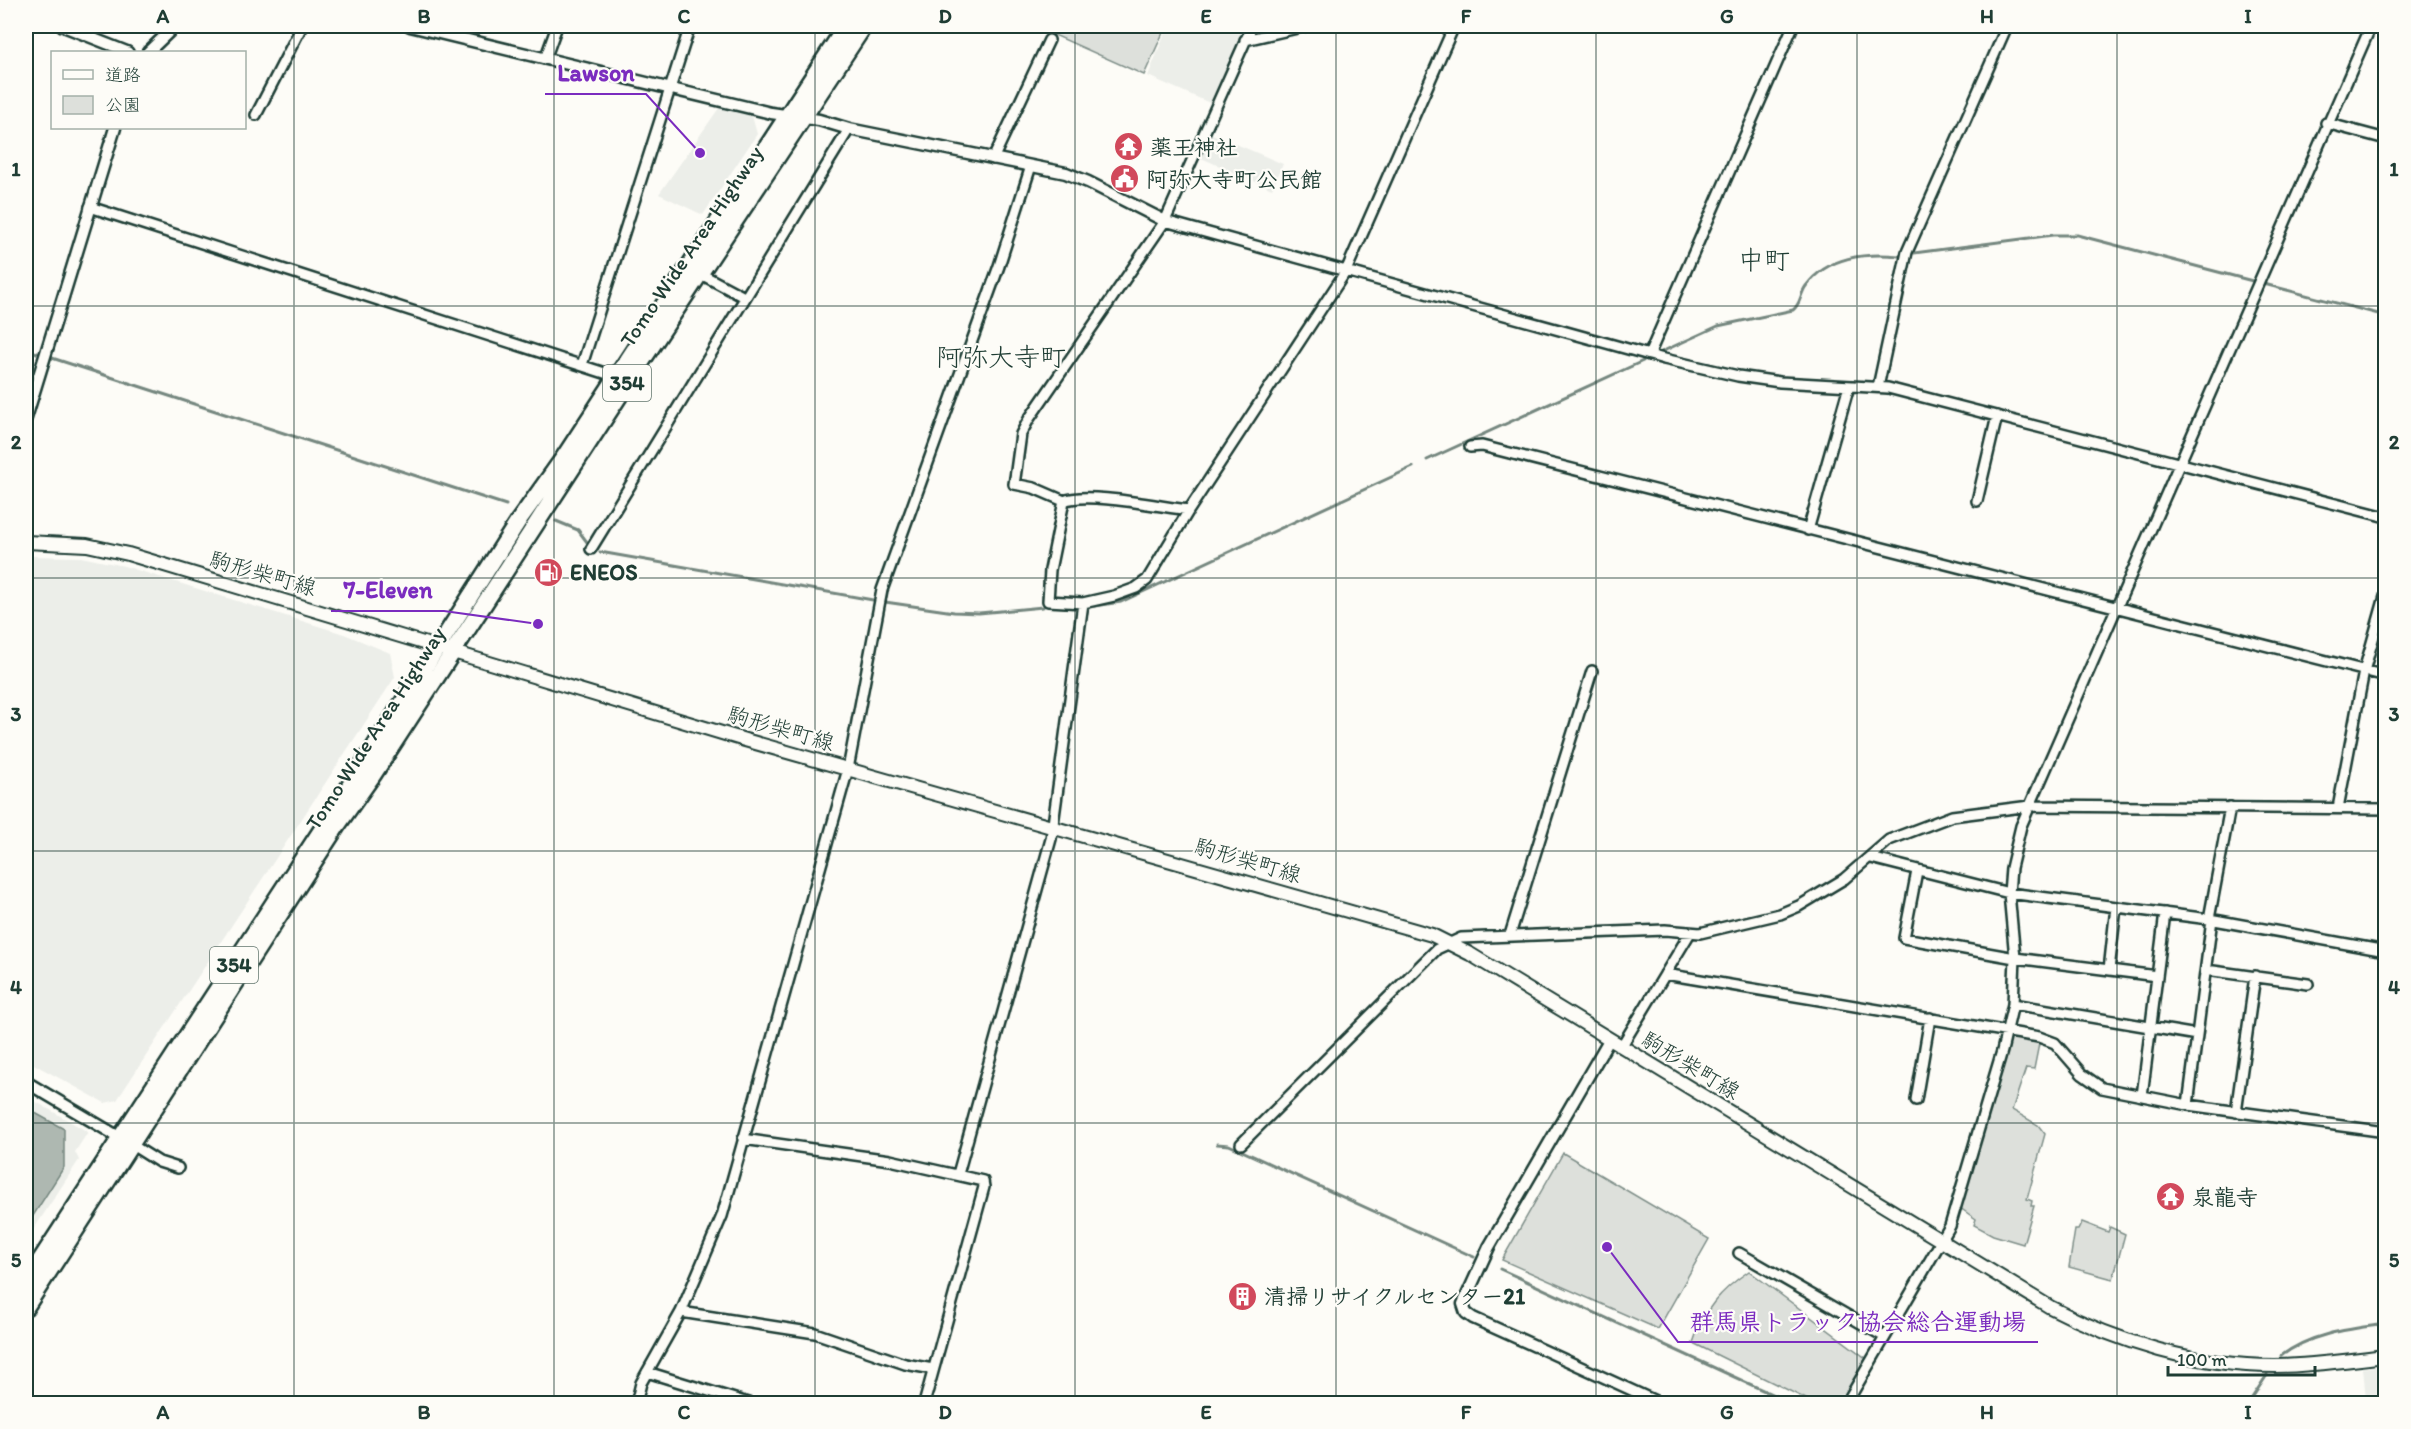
<svg xmlns="http://www.w3.org/2000/svg" width="2411" height="1429" viewBox="0 0 2411 1429" font-family="Itim,'Klee One',sans-serif">
<style>
.built{fill:#eceee9}
.green{fill:#dde0db;stroke:#7e8e88;stroke-width:1.5}
.water{fill:#aeb8b1;stroke:#75877f;stroke-width:1.5}
.lines{fill:none;stroke-linecap:round;stroke-linejoin:round}
.stream{stroke:#75877f;stroke-width:3}
.minor-casing{stroke:#1f3d34;stroke-width:14}
.tertiary-casing{stroke:#1f3d34;stroke-width:15}
.secondary-casing{stroke:#1f3d34;stroke-width:16}
.trunk-casing{stroke:#1f3d34;stroke-width:20}
.minor{stroke:#fdfcf7;stroke-width:9}
.tertiary{stroke:#fdfcf7;stroke-width:10}
.secondary{stroke:#fdfcf7;stroke-width:12}
.trunk{stroke:#fdfcf7;stroke-width:15}
.grid{fill:none;stroke:#1f3d34;stroke-width:1.5;stroke-opacity:0.55}
.labels{text-anchor:middle;stroke-width:4.5;stroke-linejoin:round;paint-order:stroke}
.shield{fill:#fdfcf7;stroke:#62766e;stroke-width:1.5}
.shield-label{font-size:21px;font-weight:bold;fill:#1f3d34}
.poi-label{font-size:22px;font-weight:bold;fill:#1f3d34;stroke:#fdfcf7;text-anchor:start}
.street-label{font-size:22px;fill:#1f3d34;stroke:#fdfcf7}
.quarter-label{font-size:26px;fill:#1f3d34;stroke:#fdfcf7}
.leader{fill:none;stroke:#7b2cbf;stroke-width:2}
.callout-dot{fill:#7b2cbf;stroke:#fdfcf7;stroke-width:2}
.callout-label{font-size:24px;text-anchor:middle;font-weight:bold;fill:#7b2cbf;stroke:#fdfcf7;stroke-width:4.5;stroke-linejoin:round;paint-order:stroke}
.neatline{fill:none;stroke:#1f3d34;stroke-width:2}
.grid-label{font-size:20px;text-anchor:middle;font-weight:bold;fill:#1f3d34}
</style>
<rect width="100%" height="100%" fill="#fdfcf7"/>
<filter id="ink" filterUnits="userSpaceOnUse"><feTurbulence type="fractalNoise" baseFrequency=".0167" numOctaves="2"/><feDisplacementMap in="SourceGraphic" scale="12" xChannelSelector="R" yChannelSelector="G"/><feConvolveMatrix kernelMatrix="1 2 1 2 8 2 1 2 1" color-interpolation-filters="sRGB"/></filter>
<g filter="url(#ink)">
<path class="built" d="M1168 26H1247L1212 104 1148 76Z
M719 108 752 116 757 134 703 215 659 194Z
M1210 133 1283 164 1272 189 1199 157Z
M26 556 81 557 124 566 344 634 390 653 395 677 117 1100 105 1103 28 1061 26 1062Z
M26 1096 88 1132 75 1152 79 1160 26 1241Z
M2385 1365V1403H2320L2366 1399 2363 1368Z"/>
<path class="green" d="M1056 26H1166L1144 75 1052 34Z
M2010 1037 2040 1039 2034 1069 2026 1068 2012 1110 2038 1125 2045 1134 2027 1199 2032 1201 2031 1206H2034L2023 1244 1993 1235 1974 1225 1976 1219 1960 1208Z
M1563 1153 1709 1239 1658 1329 1502 1260Z
M2082 1222 2108 1232 2110 1227 2125 1234 2113 1279 2069 1267 2075 1230H2078Z
M1749 1271 1867 1359 1843 1403H1814L1693 1343C1703 1310 1721 1290 1749 1271Z"/>
<path class="water" d="M26 1108 64 1129V1167L26 1227Z"/>
<g class="lines">
<path class="stream" d="M1914 253 2053 235H2077L2386 316
M26 349 37 353
M1659 353 1718 326 1793 310C1801 304 1800 294 1806 286 1828 256 1865 253 1899 256
M52 358 506 505
M1427 460 1643 361
M556 521 578 530 587 542
M600 552 873 600
M885 602 954 612 979 613 1043 607
M1094 606 1121 602 1413 467
M1217 1144 1229 1145 1474 1257
M1500 1269 1793 1404
M2281 1356C2311 1333 2349 1329 2386 1324
M2248 1404 2267 1375"/>
<defs>
<path id="minor" d="M62 26 128 52
M1245 40 1306 26
M545 59 557 26
M256 115 302 26
M2326 123 2386 139
M993 159 1049 40
M90 207 617 377
M1165 221 1664 359 1738 376 1780 382 1888 388 2386 517
M699 273 744 297
M1649 355 1793 26
M582 365 690 26
M1878 387 1907 252 2007 26
M1470 447 1482 446 2386 676
M1064 501 1050 570 1048 601 1083 603 1114 596 1136 588 1147 580 1189 510 1346 271 1454 26
M1977 501 1997 416
M1189 510C1161 507 1086 491 1064 501L1034 488 1014 484 1015 478 1021 434 1029 419 1165 221 1252 26
M1808 530 1849 386
M591 549 849 129
M2338 808 2364 671 2386 593
M1871 858 2009 893 2209 919 2386 951
M1917 871 1904 938 2015 958 2157 976
M2209 919 2230 807
M1510 935 1592 671
M2109 970 2116 907
M2206 970 2308 984
M1665 974 2039 1037 2055 1043 2082 1074 2102 1088 2188 1105 2386 1132
M2013 1004 2197 1035
M1621 1047 1690 933
M2142 1096 2165 913
M1916 1100 1930 1018
M2188 1105 2212 919
M2236 1112 2255 976
M743 1139 890 1160 983 1181 984 1187 924 1404
M1241 1144 1437 949 1461 938 1665 930 1700 933 1780 914 1799 906 1844 879 1889 840 1952 816 2030 806 2386 809
M132 1145 159 1162 178 1168
M958 1174 1051 839 1083 603
M1739 1253 1885 1337
M681 1312 815 1333 905 1364 933 1369
M1535 1346 1662 1404
M647 1372 751 1404
M636 1404 641 1383 681 1312 722 1216 848 769 882 590 999 266 1031 166
M1846 1404 1950 1226 2002 1051 2013 1004 2015 958 2009 893 2011 868 2021 826 2371 26"/>
<path id="tertiary" d="M410 26 771 113 819 120 849 129 1066 173 1088 182 1165 221
M148 52 175 26
M26 418 115 128
M26 1082 124 1140
M1535 1346 1473 1318 1466 1313 1463 1304 1489 1247 1609 1040"/>
<path id="secondary" d="M26 542 87 545 128 554 745 740 1432 935 1470 954 2050 1307C2119 1343 2197 1366 2275 1366 2312 1366 2349 1360 2386 1356"/>
<path id="trunk" d="M26 1282 322 829 519 520 564 457 846 26
M26 1307 337 826 373 775 627 384 864 26"/>
</defs>
<use href="#minor" class="minor-casing"/>
<use href="#tertiary" class="tertiary-casing"/>
<use href="#secondary" class="secondary-casing"/>
<use href="#trunk" class="trunk-casing"/>
<use href="#minor" class="minor"/>
<use href="#tertiary" class="tertiary"/>
<use href="#secondary" class="secondary"/>
<use href="#trunk" class="trunk"/>
</g>
</g>
<path class="grid" d="M294 26V1404M554 26V1404M815 26V1404M1075 26V1404M1336 26V1404M1596 26V1404M1857 26V1404M2117 26V1404M26 306H2386M26 578H2386M26 851H2386M26 1123H2386"/>
<defs>
<symbol id="temple-disc" viewBox="-11 -11 22 22"><circle r="9.5" fill="#d1495b" stroke="#fdfcf7"/><path d="M0-6L5-2H3V0L6.5 2.5H4V6H1.5V3h-3V6H-4V2.5H-6.5L-3 0V-2H-5Z" fill="#fff"/></symbol>
<symbol id="civic-disc" viewBox="-11 -11 22 22"><circle r="9.5" fill="#d1495b" stroke="#fdfcf7"/><path d="M-.6-6.5H3V-4.5H.6V-3L4-1V1h2V6H-6V1h2V-1L-.6-3ZM-1.2 2.5V6h2.4V2.5Z" fill="#fff"/></symbol>
<symbol id="fuel-disc" viewBox="-11 -11 22 22"><circle r="9.5" fill="#d1495b" stroke="#fdfcf7"/><path d="M-5.5-6h7V0h2V4h1.3V-2.5L3-4.5l.8-.8L6-3V5H2.5V1h-1V6h-7ZM-4.2-4.7v3.2H.2V-4.7Z" fill="#fff"/></symbol>
<symbol id="building-disc" viewBox="-11 -11 22 22"><circle r="9.5" fill="#d1495b" stroke="#fdfcf7"/><path d="M-4-6H4V6H1V3H-1V6H-4ZM-2.5-4.3h1.7v1.8h-1.7ZM.8-4.3h1.7v1.8H.8ZM-2.5-1h1.7V.8h-1.7ZM.8-1h1.7V.8H.8Z" fill="#fff"/></symbol>
</defs>
<g fill-rule="evenodd">
<use href="#temple-disc" x="1112" y="130" width="33" height="33"/>
<use href="#civic-disc" x="1108" y="162" width="33" height="33"/>
<use href="#fuel-disc" x="532" y="556" width="33" height="33"/>
<use href="#temple-disc" x="2154" y="1180" width="33" height="33"/>
<use href="#building-disc" x="1226" y="1280" width="33" height="33"/>
</g>
<g class="labels">
<g class="shield">
<rect x="603" y="365" width="48" height="36" rx="4.5"/>
<rect x="210" y="947" width="48" height="36" rx="4.5"/>
</g>
<g class="shield-label">
<text x="627" y="390">354</text>
<text x="234" y="972">354</text>
</g>
<g class="poi-label">
<text x="1150" y="155">薬王神社</text>
<text x="1146" y="187">阿弥大寺町公民館</text>
<text x="570" y="580">ENEOS</text>
<text x="2192" y="1205">泉龍寺</text>
<text x="1264" y="1304">清掃リサイクルセンター21</text>
</g>
<g class="street-label">
<text transform="translate(691 246) rotate(-56)" y="8">Tomo Wide Area Highway</text>
<text transform="translate(263 573) rotate(16)" y="8">駒形柴町線</text>
<text transform="translate(375 728) rotate(-57)" y="8">Tomo Wide Area Highway</text>
<text transform="translate(781 728) rotate(16)" y="8">駒形柴町線</text>
<text transform="translate(1248 860) rotate(16)" y="8">駒形柴町線</text>
<text transform="translate(1691 1065) rotate(31)" y="8">駒形柴町線</text>
</g>
<g class="quarter-label">
<text x="1764" y="269">中町</text>
<text x="1001" y="366">阿弥大寺町</text>
</g>
</g>
<path class="leader" d="M700 153L646 94H545M538 624L444 611H331M1607 1247L1678 1342H2038"/>
<g class="callout-dot">
<circle cx="700" cy="153" r="6"/>
<circle cx="538" cy="624" r="6"/>
<circle cx="1607" cy="1247" r="6"/>
</g>
<g class="callout-label">
<text x="596" y="81">Lawson</text>
<text x="388" y="598">7-Eleven</text>
<text x="1858" y="1330">群馬県トラック協会総合運動場</text>
</g>
<rect width="2411" height="1429" fill="none" stroke="#fdfcf7" stroke-width="66"/>
<rect x="51" y="51" width="195" height="78" fill="#fdfcf7" stroke="#a4b0a9" stroke-width="1.5"/>
<rect x="63" y="70" width="30" height="9" fill="#fdfcf7" stroke="#a4b0a9" stroke-width="1.5"/>
<text x="105" y="81" font-size="18" fill="#1f3d34">道路</text>
<rect x="63" y="96" width="30" height="18" fill="#dde0db" stroke="#a4b0a9" stroke-width="1.5"/>
<text x="105" y="111" font-size="18" fill="#1f3d34">公園</text>
<path d="M2168 1366v9h147v-9" fill="none" stroke="#1f3d34" stroke-width="3"/>
<text x="2177" y="1366" font-size="18" fill="#1f3d34" stroke="#fdfcf7" stroke-width="4.5" paint-order="stroke">100 m</text>
<rect x="33" y="33" width="2345" height="1363" class="neatline"/>
<g class="grid-label">
<text x="163" y="23">A</text>
<text x="424" y="23">B</text>
<text x="684" y="23">C</text>
<text x="945" y="23">D</text>
<text x="1206" y="23">E</text>
<text x="1466" y="23">F</text>
<text x="1727" y="23">G</text>
<text x="1987" y="23">H</text>
<text x="2248" y="23">I</text>
<text x="16" y="176">1</text>
<text x="2394" y="176">1</text>
<text x="16" y="449">2</text>
<text x="2394" y="449">2</text>
<text x="16" y="721">3</text>
<text x="2394" y="721">3</text>
<text x="16" y="994">4</text>
<text x="2394" y="994">4</text>
<text x="16" y="1267">5</text>
<text x="2394" y="1267">5</text>
<text x="163" y="1419">A</text>
<text x="424" y="1419">B</text>
<text x="684" y="1419">C</text>
<text x="945" y="1419">D</text>
<text x="1206" y="1419">E</text>
<text x="1466" y="1419">F</text>
<text x="1727" y="1419">G</text>
<text x="1987" y="1419">H</text>
<text x="2248" y="1419">I</text>
</g>
</svg>
